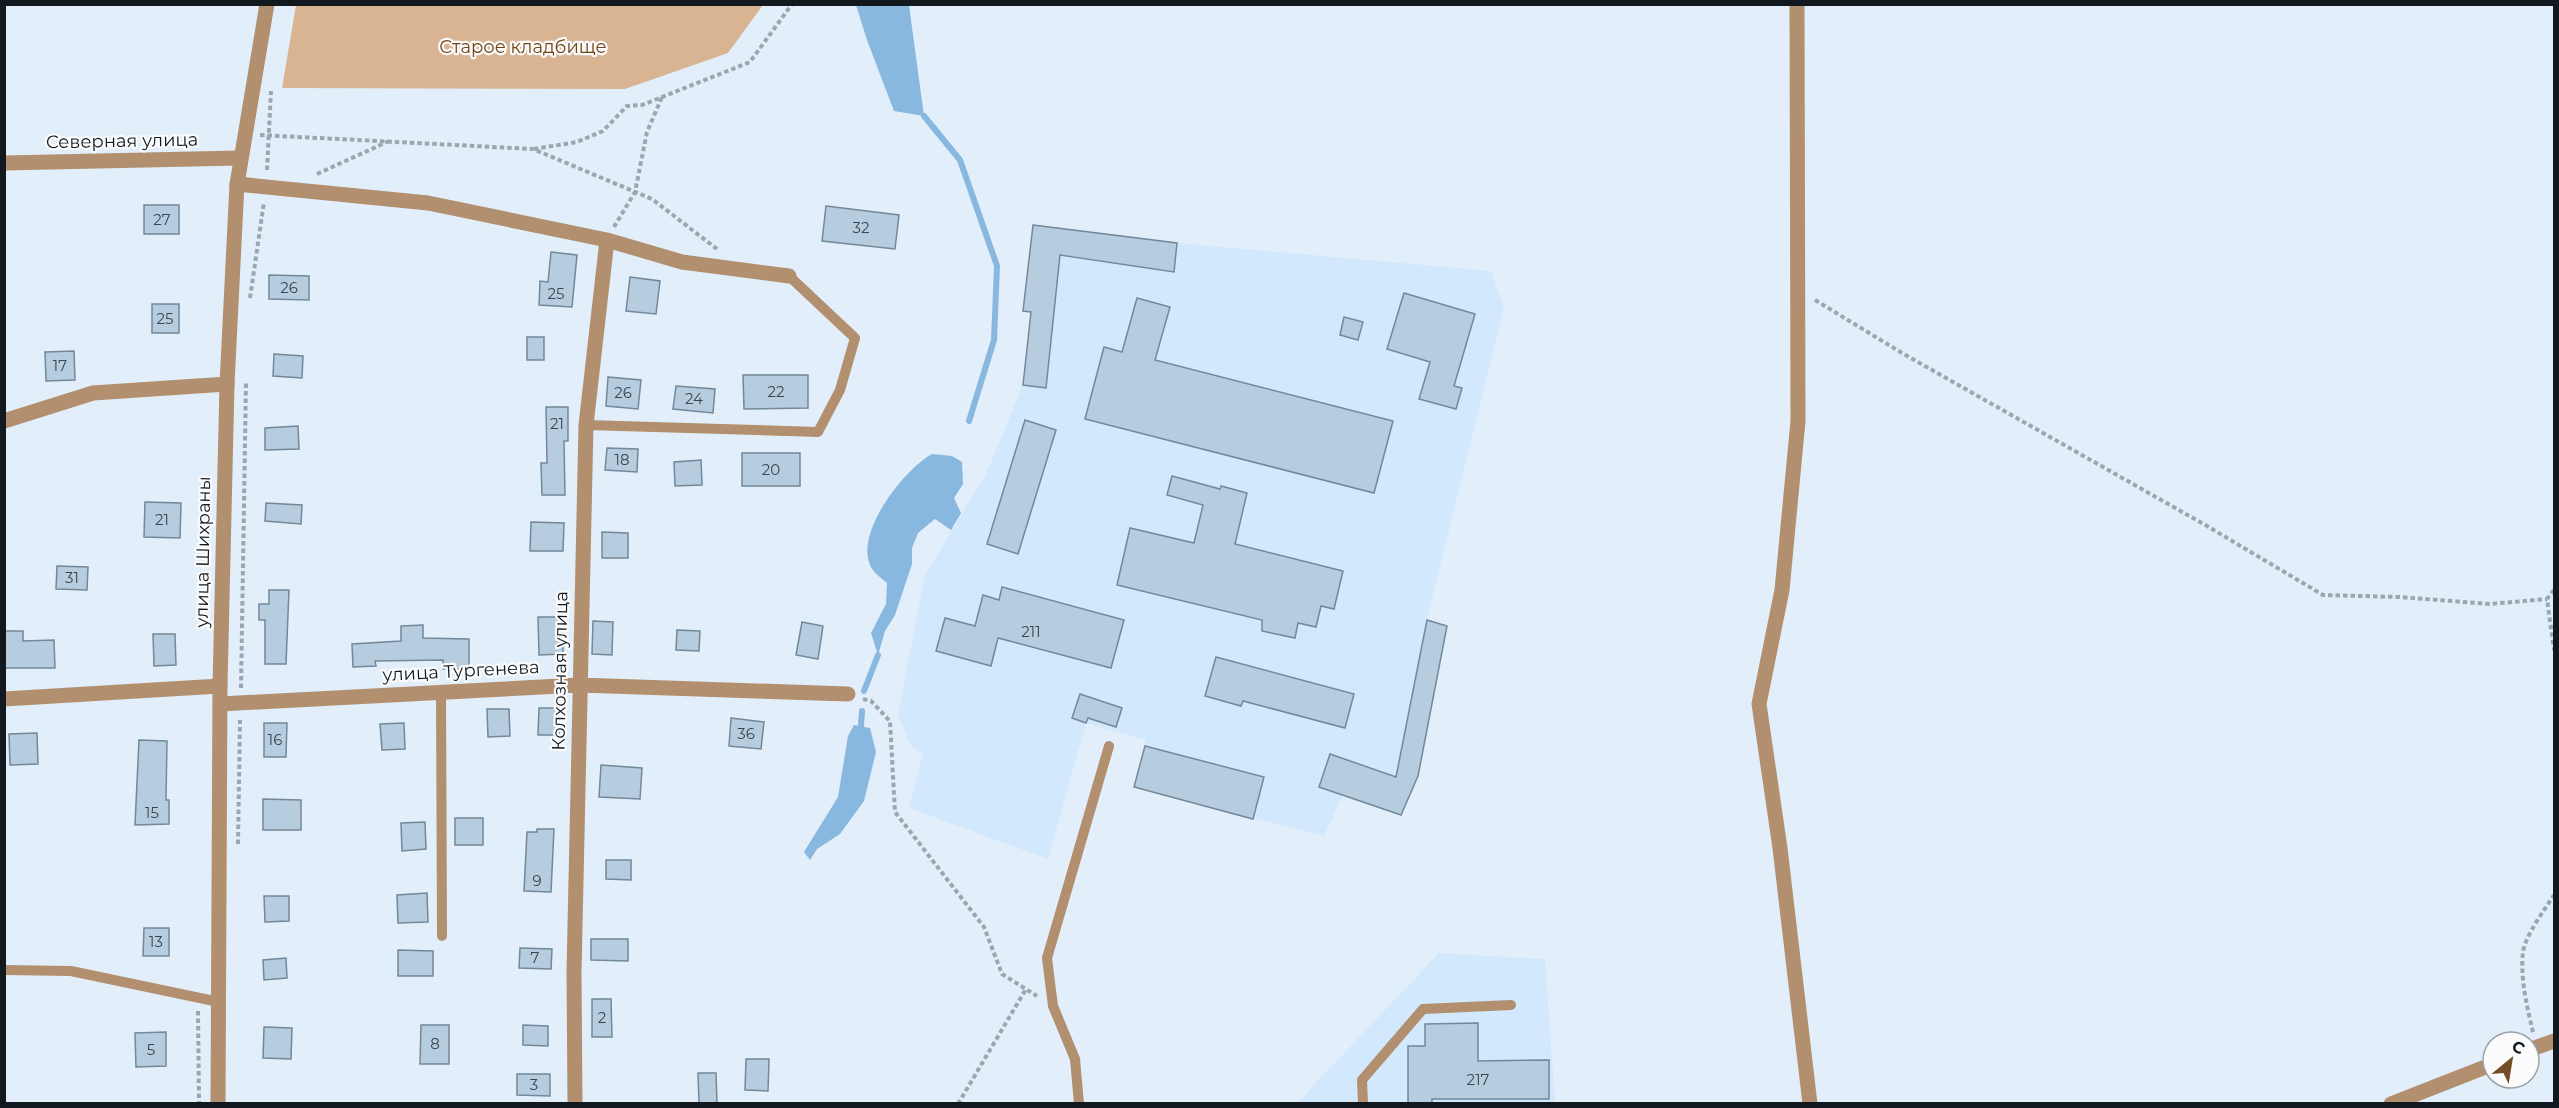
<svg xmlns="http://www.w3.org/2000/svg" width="2559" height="1108" viewBox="0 0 2559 1108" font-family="Montserrat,sans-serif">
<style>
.built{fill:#d2e8fc}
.green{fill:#d8b493}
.water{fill:#88b7df}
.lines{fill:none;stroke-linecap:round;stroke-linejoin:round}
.stream{stroke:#88b7df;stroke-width:6}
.building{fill:#b6ccdf;stroke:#738899;stroke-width:1.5}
.path{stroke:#9ba7b0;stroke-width:4;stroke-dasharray:4.5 3;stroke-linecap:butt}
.service{stroke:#b28f6f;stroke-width:10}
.minor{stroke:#b28f6f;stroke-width:15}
.tertiary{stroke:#b28f6f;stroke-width:15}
.labels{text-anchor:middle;stroke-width:4.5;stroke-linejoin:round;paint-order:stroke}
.number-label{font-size:15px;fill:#3a464f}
.park-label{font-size:18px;fill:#714616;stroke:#fbfbfb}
.street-label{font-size:18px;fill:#11191f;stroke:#fbfbfb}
</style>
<rect width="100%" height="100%" fill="#e2effb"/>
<path class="built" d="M1033 225 1177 243 1491 271 1504 308 1427 619 1447 626 1418 776 1401 815 1343 795 1324 836 1134 787 1146 740 1086 723 1048 859 909 808 923 754 910 745 898 714 925 575 987 472 1023 385 1031 313 1023 311Z
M1439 953 1545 959 1555 1103 1296 1104Z"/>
<path class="green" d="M296 5V4L763 5 728 53 625 89 282 88Z"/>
<path class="water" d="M856 5H909L924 116 894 111 867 40Z
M932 454 952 456 962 462 963 484 954 498 961 513 951 530 935 519 918 533 912 548V564L895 615 885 631 878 655 871 633 886 604 887 583C880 577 871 571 869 562 858 528 905 469 932 454Z
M854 725 870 728 876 752 864 801 840 834 817 849 810 860 804 852 838 797 848 736Z"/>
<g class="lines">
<path class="stream" d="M924 116 960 160 997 266 994 340 969 421
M864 691 878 655
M861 726 862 711"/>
</g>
<path class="building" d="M144 205H179V234H144Z
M826 206 899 215 895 249 822 241Z
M1033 225 1177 243 1174 272 1060 255 1046 388 1023 385 1031 312 1023 311Z
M551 252 577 255 572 307 539 305 540 281 548 282Z
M269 275 309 276V300L269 299Z
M630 277 660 281 656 314 626 311Z
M1404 293 1475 314 1454 386 1462 388 1456 409 1419 399 1430 362 1387 349Z
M1137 298 1170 307 1155 360 1393 421 1374 493 1085 419 1104 347 1122 352Z
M152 304H179V333H152Z
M1344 317 1363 322 1358 340 1340 335Z
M527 337H544V360H527Z
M74 351 75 380 46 381 45 352Z
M274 354 303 356 302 378 273 376Z
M743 375H808V408L744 409Z
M608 377 641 380 638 409 606 406Z
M676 386 715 389 713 413 673 409Z
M546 407H568V441H564L565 495H542L541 463H547Z
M1025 420 1056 430 1018 554 987 544Z
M298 426 299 449 265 450V428Z
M607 448 638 449 637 472 605 470Z
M742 453H800V486H742Z
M701 460 702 485 675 486 674 462Z
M1172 476 1220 489 1221 486 1247 493 1235 544 1343 571 1334 609 1321 606 1316 627 1298 623 1295 638 1262 631V620L1117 585 1130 528 1194 543 1203 505 1167 495Z
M145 502 181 503 180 538 144 537Z
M266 503 302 505 301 524 265 521Z
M531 522 564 523 563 551H530Z
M602 532 628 533V558H602Z
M57 566 88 567 87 590 56 589Z
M1002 587 1124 620 1111 668 998 638 991 666 936 651 945 618 975 626 983 595 999 600Z
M269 590H289L286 664H265V620H259V604H269Z
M538 617H563V654L539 655Z
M1427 620 1447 626 1418 776 1401 815 1319 787 1330 754 1396 777Z
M593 621 613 622 612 655 592 654Z
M802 622 823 626 818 659 796 655Z
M423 625V638L469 639V669H443V660L375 661 376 666 353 667 352 644 401 641V626Z
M677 630 700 631 699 651 676 650Z
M4 631H23V641L54 640 55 668H4Z
M153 634H175L176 665 154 666Z
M1216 657 1354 694 1345 728 1243 701 1241 706 1205 696Z
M1080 694 1122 708 1116 727 1088 718 1086 723 1072 718Z
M539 708H559V735H538Z
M487 709H509L510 736 488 737Z
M731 718 764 722 761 749 729 746Z
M264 723H287L286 757H264Z
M404 723 405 749 382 750 380 724Z
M37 733 38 764 10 765 9 734Z
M139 740 167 741 166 800H169V824L135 825Z
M1145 746 1264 777 1253 819 1134 787Z
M601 765 642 768 640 799 599 797Z
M263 799 301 800V830H263Z
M455 818H483V845H455Z
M425 822 426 849 402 851 401 823Z
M537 829H554L551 892 524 891 527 832H537Z
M606 860H631V880L606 879Z
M427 893 428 922 398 923 397 895Z
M264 896H289V921L265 922Z
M144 928H169V956H143Z
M591 939H628V961L591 960Z
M520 948 552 949 551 969 519 968Z
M398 950 433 951V976H398Z
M286 958 287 978 264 980 263 960Z
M592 999H611L612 1037H592Z
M1478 1023V1061L1549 1060V1099H1432V1104H1408V1046H1425V1024Z
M421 1025H449V1064H420Z
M523 1025 548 1026V1046L523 1045Z
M264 1027 292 1028 291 1059 263 1058Z
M166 1032V1066L136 1067 135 1033Z
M746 1059H769L768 1091 745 1090Z
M698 1073H716L717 1103H699Z
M517 1074H550V1096L517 1095Z"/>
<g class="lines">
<path class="path" d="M260 135 533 149 652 199 717 249
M534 149 577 142 603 131 627 106 642 105 750 62 792 4
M267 170 271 91
M317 174 389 141
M614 227 635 192 647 132 662 97
M250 298 264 202
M1815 300 1902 353 2207 526 2323 595 2399 597 2490 604 2547 599
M2554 590 2547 599 2554 650
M241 688 246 381
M863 699 871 701 890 721 895 812 984 927 1002 974 1037 996
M238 844 240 720
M198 1011 199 1103
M2533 1032C2527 1007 2520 978 2523 952 2525 936 2545 909 2554 895
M958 1104 1026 989"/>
<path class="service" d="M586 425 818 432 840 390 855 338 789 276
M441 691 442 936
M4 970 71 971 219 1002
M1079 1104 1075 1059 1053 1006 1047 958 1109 746
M1363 1104 1362 1080 1423 1009 1511 1005"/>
<path class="minor" d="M1797 4 1798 421 1782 590 1759 704 1780 848 1810 1104
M4 163 240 158
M237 184 428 203 607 240 682 262 789 276
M4 421 93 393 227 384
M4 699 220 686
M220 704 579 685 848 694
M575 1104 574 972 586 425 607 240"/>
<path class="tertiary" d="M2529 1050 2554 1041
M218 1104 220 686 227 384 237 184 267 4
M2391 1104 2493 1064"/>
</g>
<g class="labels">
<g class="number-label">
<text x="162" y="225">27</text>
<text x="861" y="233">32</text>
<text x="289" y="293">26</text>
<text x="556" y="299">25</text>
<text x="165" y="324">25</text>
<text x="60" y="371">17</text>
<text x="776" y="397">22</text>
<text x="623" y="398">26</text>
<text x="694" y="404">24</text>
<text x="557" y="429">21</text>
<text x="622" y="465">18</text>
<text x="771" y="475">20</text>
<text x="162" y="525">21</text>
<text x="72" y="583">31</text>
<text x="1031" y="637">211</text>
<text x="746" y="739">36</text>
<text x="275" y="745">16</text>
<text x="152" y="818">15</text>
<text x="537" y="886">9</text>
<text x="156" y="947">13</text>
<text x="535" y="963">7</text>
<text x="602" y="1023">2</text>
<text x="435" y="1049">8</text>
<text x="151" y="1055">5</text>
<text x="1478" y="1085">217</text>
<text x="534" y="1090">3</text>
</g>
<g class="park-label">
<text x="523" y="53">Старое кладбище</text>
</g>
<g class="street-label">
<text transform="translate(122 141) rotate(-1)" y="6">Северная улица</text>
<text transform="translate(203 552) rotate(-89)" y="6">улица Шихраны</text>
<text transform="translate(461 671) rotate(-3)" y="6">улица Тургенева</text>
<text transform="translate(560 671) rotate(-89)" y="6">Колхозная улица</text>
</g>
</g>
<rect width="2559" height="1108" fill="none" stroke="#11191f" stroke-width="12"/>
<g transform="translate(2511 1060) rotate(30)"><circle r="28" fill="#fbfbfb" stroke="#9da1a3" stroke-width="1.5"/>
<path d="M0-4.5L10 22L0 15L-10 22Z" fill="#724d28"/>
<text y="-9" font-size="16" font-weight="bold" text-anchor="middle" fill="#11191f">С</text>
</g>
</svg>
